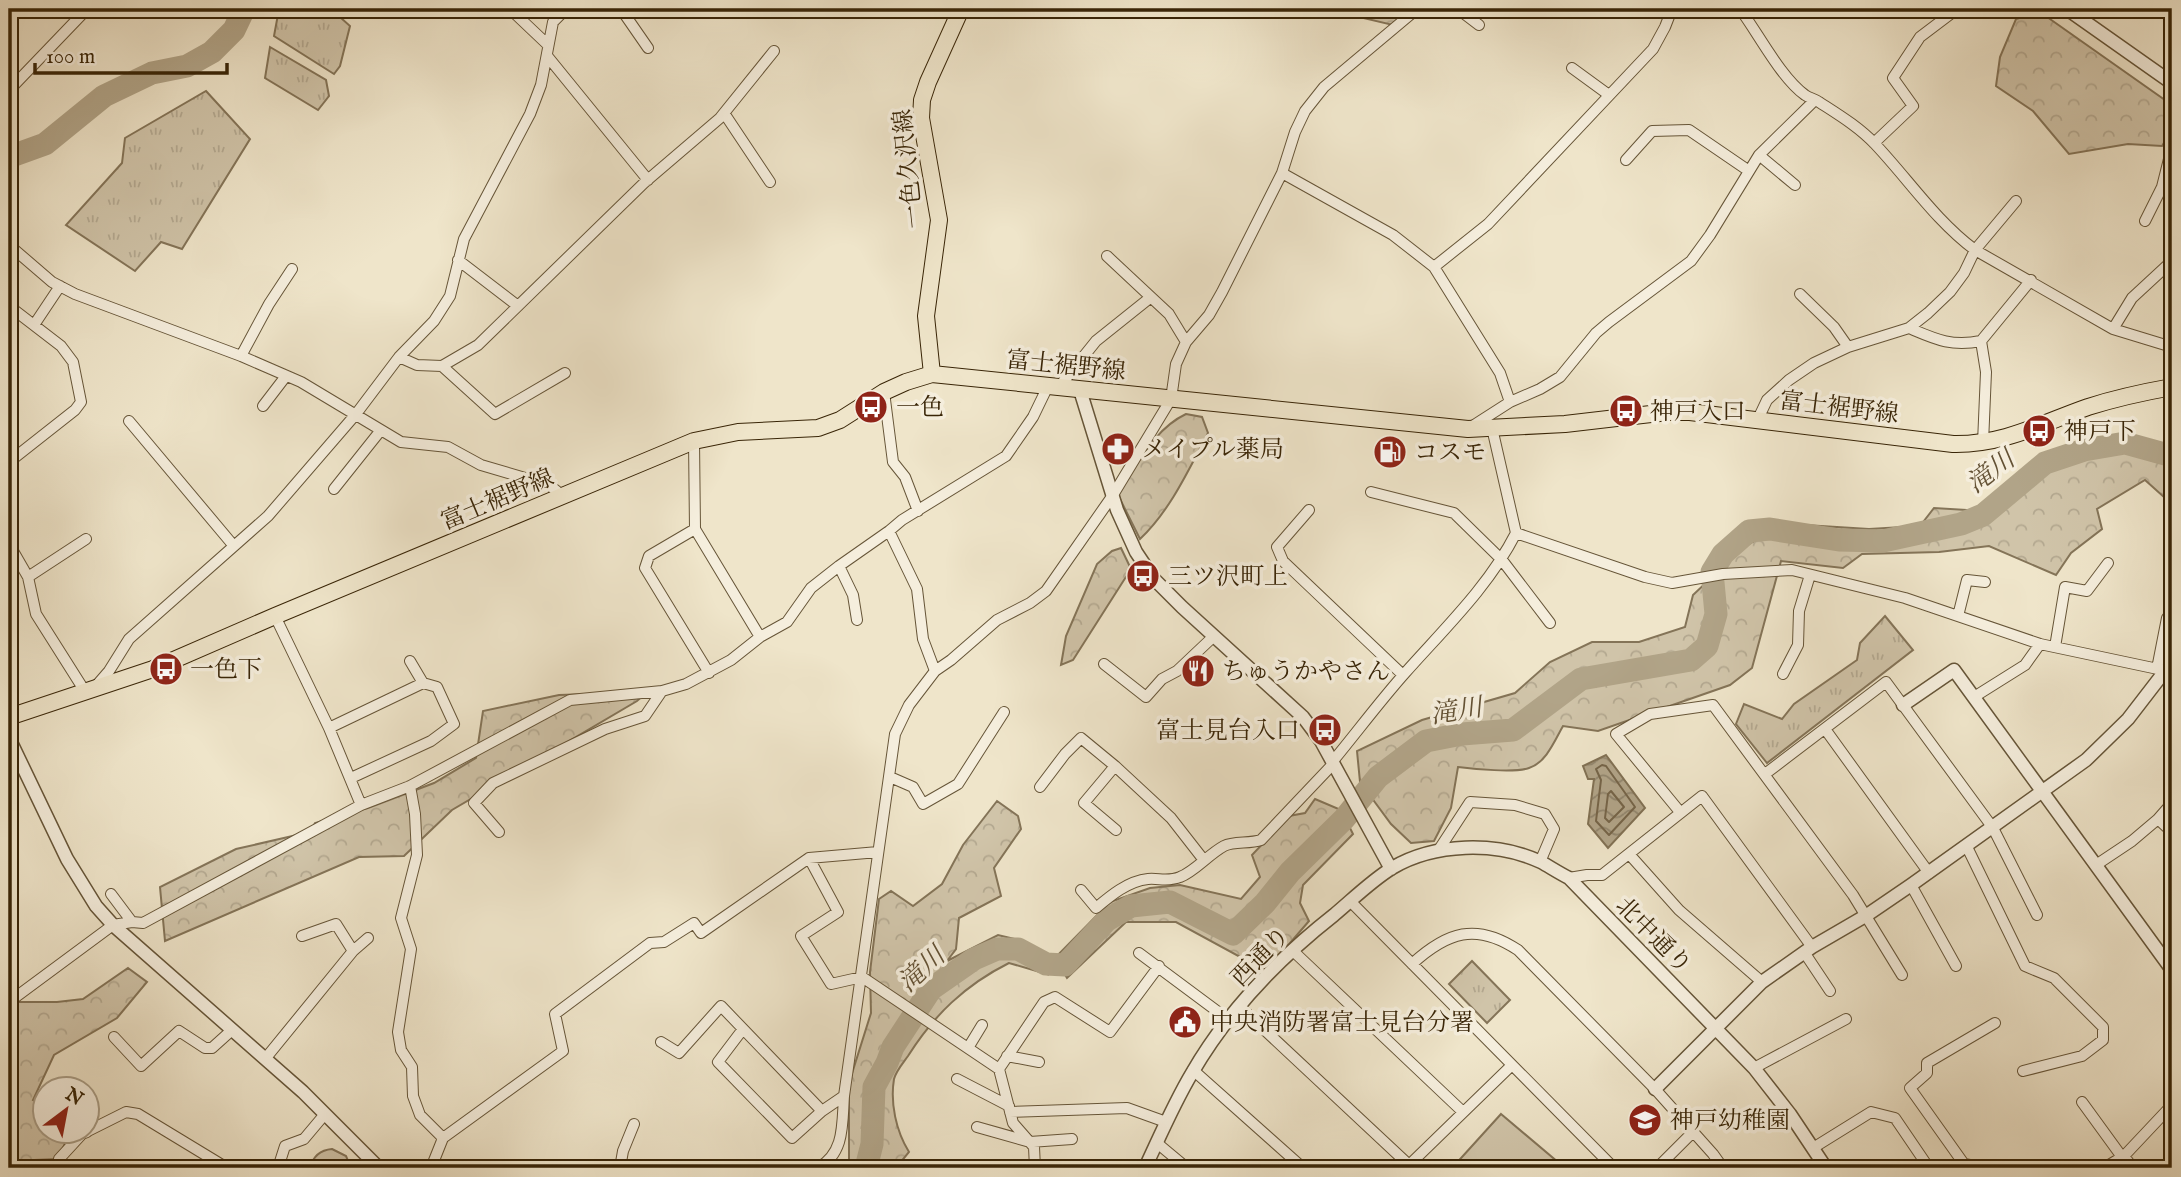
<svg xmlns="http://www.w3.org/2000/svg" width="2181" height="1177" viewBox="0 0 2181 1177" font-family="'IM FELL English','Noto Serif JP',serif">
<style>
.grass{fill:url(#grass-tufts);stroke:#847458;stroke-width:2}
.forest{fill:url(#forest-crowns);stroke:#847458;stroke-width:2}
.pitch{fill:#d0c4a9;stroke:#847458;stroke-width:2}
.water{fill:url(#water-waves);stroke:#817154;stroke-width:2}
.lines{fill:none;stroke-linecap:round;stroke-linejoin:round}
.shore{stroke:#756448;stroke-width:2}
.river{stroke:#b1a488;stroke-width:23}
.minor-casing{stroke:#665538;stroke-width:12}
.tertiary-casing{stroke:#665538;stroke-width:15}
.primary-casing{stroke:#392507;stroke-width:18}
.minor{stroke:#f5eedd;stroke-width:10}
.tertiary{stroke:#f5eedd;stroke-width:12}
.primary{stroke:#efe5ca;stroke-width:16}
.labels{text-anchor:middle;stroke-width:7;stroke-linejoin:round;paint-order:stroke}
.street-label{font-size:24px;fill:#392507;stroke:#f5eedd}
.poi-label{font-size:24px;fill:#392507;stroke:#f5eedd;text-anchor:start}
.water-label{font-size:26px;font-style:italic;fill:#635134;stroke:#f5eedd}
</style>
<defs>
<pattern id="grass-tufts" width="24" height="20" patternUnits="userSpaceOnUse" patternTransform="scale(1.75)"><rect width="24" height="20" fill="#d0c4a9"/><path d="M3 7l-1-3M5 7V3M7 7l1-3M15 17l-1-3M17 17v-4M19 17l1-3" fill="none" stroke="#b3a890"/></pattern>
<pattern id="forest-crowns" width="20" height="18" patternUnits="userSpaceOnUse" patternTransform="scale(1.75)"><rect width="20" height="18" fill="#d0c4a9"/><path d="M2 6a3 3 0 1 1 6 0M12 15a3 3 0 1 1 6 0" fill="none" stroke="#b3a890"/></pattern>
<pattern id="water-waves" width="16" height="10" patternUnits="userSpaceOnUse" patternTransform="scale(1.75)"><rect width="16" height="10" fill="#b1a488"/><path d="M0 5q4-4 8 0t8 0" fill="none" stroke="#91856d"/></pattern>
</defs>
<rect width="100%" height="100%" fill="#efe5ca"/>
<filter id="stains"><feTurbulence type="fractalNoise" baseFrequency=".00286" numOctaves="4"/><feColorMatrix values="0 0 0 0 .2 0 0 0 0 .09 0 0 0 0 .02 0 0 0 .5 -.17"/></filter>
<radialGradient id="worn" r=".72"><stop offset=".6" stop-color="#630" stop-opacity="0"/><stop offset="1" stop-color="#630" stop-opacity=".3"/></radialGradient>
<path class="grass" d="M279 9H331L350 26 340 66 334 74 274 36Z
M270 47 326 80 329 96 318 110 265 78Z
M206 91 250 139 182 249 161 242 135 271 66 225 122 163 125 138Z
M1885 616 1913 650 1767 763 1736 724 1744 704 1782 719 1794 704 1857 660 1860 643Z
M1472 961 1510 1000 1487 1023 1449 984Z
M332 1149 346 1156 351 1168H310C313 1156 320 1150 332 1149Z"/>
<path class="forest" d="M1358 9H1410L1397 26 1363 18Z
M2040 12 2172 105V130L2162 146 2128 144 2069 154 2033 111 1996 86 2000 57 2016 19Z
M1186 414 1202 417 1208 433C1189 469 1170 511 1140 539L1117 493C1137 465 1154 429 1186 414Z
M2125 447 2172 451V497L2165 498 2145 480 2097 509 2102 529 2071 553 2056 575 1989 546 1939 552 1862 554 1843 568 1781 561 1752 668 1730 685 1598 731 1563 726C1555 740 1546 763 1529 768 1515 773 1474 769 1458 767L1451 808 1434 841 1411 843 1391 824 1360 782 1357 751 1422 720 1515 693 1550 662 1592 642H1639L1685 627 1693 595 1744 547 1763 536 1805 525 1869 529 1920 526 1934 508 2000 512C2039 472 2067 453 2125 447Z
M1121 548 1131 569 1073 660 1061 665 1066 636 1097 564 1112 551Z
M647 692 637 701 452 810 404 856 359 857 165 941 160 887 236 849 310 832 315 823 368 808 434 783 476 758 483 711 559 695Z
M1315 799 1341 810 1353 834 1303 885 1300 903 1309 921 1272 964H1253L1176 922H1126L1067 978 1055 958 1110 902 1150 888 1180 885 1241 899 1260 877 1252 855 1289 816 1305 813Z
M997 801 1018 816 1021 829 994 868 1001 896 959 918 956 949 947 961 998 935 1019 940 1035 952 1047 974 1009 963C965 985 934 1015 908 1056 903 1063 896 1071 894 1079 890 1103 896 1131 909 1152L896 1168H849V1083L871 1013 870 972 879 899 891 891 913 906 942 884 963 845Z
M128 968 147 982 117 1018 54 1055 33 1100 45 1106 46 1132H69L59 1159 9 1161 10 1002H57L83 999Z"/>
<path class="pitch" d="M1501 1114 1565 1168H1452Z"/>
<path class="water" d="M1606 755 1645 808 1608 848 1588 824 1594 779H1588L1583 766Z"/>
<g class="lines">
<path class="shore" d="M1602 765 1606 766 1635 807 1609 835 1596 821 1601 780 1596 769Z
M1611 791 1624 807 1609 822 1605 818 1608 794Z"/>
<path class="river" d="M9 157 45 144 104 96 152 73 187 66 212 52 234 30 244 9
M866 1168 872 1144 874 1087 887 1063 893 1047 931 989 974 959 997 949H1018L1046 964 1065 965 1107 920 1131 906 1170 902 1233 934 1265 903 1290 872 1344 819 1378 777 1426 741 1462 734 1513 730 1581 679 1691 660 1707 646 1716 614 1712 572 1723 554 1749 531 1770 529 1839 540 1883 541 1961 524 1983 515 2045 463 2084 450 2125 443 2172 456"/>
<defs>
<path id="minor" d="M510 9 548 45
M621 9 648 48
M1458 9 1479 25
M1740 9C1758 33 1781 78 1805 95 1809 98 1815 99 1819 102 1839 115 1859 127 1875 144 1909 180 1935 220 1975 250L2113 329 2172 347
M548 57 648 180
M1572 68 1609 95
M9 86 15 84 87 9
M724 113 770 182
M1874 143 1913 106 1893 78 1920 37 1957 9
M1759 155 1795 185
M1626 160 1652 131 1689 130 1749 171
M1282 173 1393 235 1434 267 1500 373 1510 402
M2145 221 2162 187 2172 147
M9 245 52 282 75 294 241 356 301 382 401 442 448 447 481 465 549 485 563 496
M1107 256 1169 314 1186 342
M458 260 518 306
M1434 267 1488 224 1653 49 1665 27 1672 9
M1800 294 1834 327 1848 347
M9 306 61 346 73 362 81 402 75 410 9 462
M34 325 60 286
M1909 328C1935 339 1951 347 1981 341L2031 280
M2113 329 2132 298 2172 261
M1981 341 1986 372 1983 443
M241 356 269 304 292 269
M399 357 417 365 442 366 478 345 644 183 720 118 774 51
M442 366 495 414 565 373
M1059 387 1096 341 1151 297
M884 392 893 462 905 477 918 511
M263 406 286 376
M1758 419 1767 400 1789 380 1814 363 1848 347 1909 328 1928 313 1950 292 1964 273 1975 250 2016 201
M129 421 233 545
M1471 427 1510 402 1540 389 1560 377 1596 333 1609 322 1691 261 1710 235 1759 155 1815 100
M694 441 695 529 760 637
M334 489 381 430
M1371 492 1454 513 1502 560 1550 623
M1309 510 1277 547 1283 561 1403 675
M695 529 649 556 645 568 709 673
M889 531 917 589 923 639 935 671
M1516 533 1645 577 1672 583 1723 574 1792 570 1905 598 2040 644 2172 672
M9 544 28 577 36 614 86 693
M839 566 853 595 857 620
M28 577 86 539
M275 616 329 728 361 805
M1958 616 1967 580 1985 582
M2055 647 2065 587 2087 591 2108 563
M410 661 423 683
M1104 664 1146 697 1162 679 1177 671 1213 637
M2157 669 2167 618 2172 613
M1783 674 1798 645 1799 611 1810 575
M96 686 109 671 129 639 268 516 356 414 399 357 434 321 450 296 464 239 530 114 541 85 553 22 566 9
M1974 697 2025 665 2040 644
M329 728 423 683 437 687 454 724 431 741 351 778
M1825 729 1929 873
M1333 761C1357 732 1380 701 1405 673 1445 628 1489 586 1516 533L1492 428
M1115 766 1084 803 1116 830
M1765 774 1886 682 1993 828 2037 915
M890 777 913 787 923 804 958 784 1004 712
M410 786 415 814 417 855 401 918 411 949 398 1032 401 1050 412 1067 413 1096 420 1115 443 1138
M1040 787 1065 754 1081 738 1115 766 1171 818 1203 859
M2172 803 2158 819 2172 832
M1680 812 1616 734 1650 714 1713 705 1853 895 1902 975
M499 832 474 803 493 783 605 729 645 716 662 691
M1967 847 2025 966 2054 978 2103 1027V1040L2082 1056 2023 1071
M1438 851 1470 802 1515 805 1545 814 1554 829 1540 862
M1629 854 1679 910 1762 982
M809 858 838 912 801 936 831 984 862 977 999 1069
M2096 865 2132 841 2158 819
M1569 878 1587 875H1602L1702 796 1812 947
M1911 885 1956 966
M1081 890 1096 908C1110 896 1128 881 1148 879 1159 878 1168 882 1180 877 1194 872 1209 854 1224 846 1234 841 1249 844 1261 840L1334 763
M111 894 132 922 143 923 361 805 410 786 570 700 662 691 686 684 731 660 760 637 787 622 811 588 839 566 889 531 902 520 1006 456 1033 417 1048 386
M1350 901 1614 1168
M1292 950 1463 1112
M353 951 368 938
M1804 952 1830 991
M1139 953 1229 1020
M1412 964C1447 932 1476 922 1518 950L1655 1089 1713 1154 1723 1168
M9 1002 113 925 132 922
M1240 1007 1409 1165
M743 1029 718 1062 792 1138 822 1111
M114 1037 141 1066 179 1031 205 1048H212L232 1030
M661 1042 679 1053 721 1006 822 1111 844 1096
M968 1048 982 1025
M1007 1056 1039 1062
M265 1059 353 951 336 924 302 936
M1754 1068 1846 1019
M1193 1070 1303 1168
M957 1079 1009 1106
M2082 1102 2122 1157
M1010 1112 1127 1108 1166 1122
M977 1127 1030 1142 1072 1139
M88 1131 126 1112 138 1114 227 1168
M1157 1143 1187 1168
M1813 1148 1871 1112 1895 1118 1929 1168
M2124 1156 2133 1168
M57 1168 59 1159 82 1134 87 1132
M278 1168 285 1146 304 1139 325 1114
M431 1168 443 1138 563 1051 555 1014 650 943 664 942 694 923 701 933 809 858 878 852
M620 1168 623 1151 634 1124
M818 1168C845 1153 842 1124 844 1096L895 734 909 705 935 671 951 660 997 620 1030 603 1046 591 1113 495 1171 399 1176 364 1186 342 1209 315 1222 292 1282 173 1295 132 1305 111 1324 87 1417 9
M1035 1168 1034 1147 1013 1123 999 1069 1044 1002 1055 997 1110 1032 1159 966
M1406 1168 1512 1065
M1657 1168 1693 1132
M1987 1168 1964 1164 1910 1088 1927 1073V1063L1995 1023
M2104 1168 2124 1156 2172 1105"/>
<path id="tertiary" d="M2067 9 2172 83
M1080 390 1117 510 1136 552 1154 579 1182 607 1303 717 1321 741 1391 869
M1903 705 1954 670 2172 970
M9 738 67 859 96 906 113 925 303 1092 379 1168
M1655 1089 1762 982 1812 947 1867 915 1911 885 2086 760 2128 719 2165 671
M1145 1168C1160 1136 1174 1103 1192 1073 1228 1011 1278 959 1334 915 1352 900 1371 881 1392 868 1434 843 1496 841 1541 862 1550 867 1559 873 1569 878L1754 1068 1790 1114 1826 1168"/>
<path id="primary" d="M932 374 926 316 939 220 921 118 922 100 928 82 961 9
M9 717 153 669 275 616 694 441 738 432 818 428 840 420 884 392 906 382 932 374 1468 429 1565 424 1668 412H1690L1953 444C2004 445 2042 423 2088 407 2116 398 2144 392 2172 387"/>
</defs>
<use href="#minor" class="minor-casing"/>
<use href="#tertiary" class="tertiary-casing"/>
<use href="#primary" class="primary-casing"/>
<use href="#minor" class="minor"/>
<use href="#tertiary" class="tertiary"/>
<use href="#primary" class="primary"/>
</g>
<defs>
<symbol id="bus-disc" viewBox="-11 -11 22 22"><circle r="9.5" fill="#8f2418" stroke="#f5eedd"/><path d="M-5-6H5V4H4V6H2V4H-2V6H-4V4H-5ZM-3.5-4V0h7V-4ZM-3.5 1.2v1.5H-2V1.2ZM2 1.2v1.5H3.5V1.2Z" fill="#fff"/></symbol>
<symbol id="pharmacy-disc" viewBox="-11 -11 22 22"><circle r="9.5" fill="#8f2418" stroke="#f5eedd"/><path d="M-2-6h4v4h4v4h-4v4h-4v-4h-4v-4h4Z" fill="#fff"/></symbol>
<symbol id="fuel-disc" viewBox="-11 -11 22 22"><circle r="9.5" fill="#8f2418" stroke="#f5eedd"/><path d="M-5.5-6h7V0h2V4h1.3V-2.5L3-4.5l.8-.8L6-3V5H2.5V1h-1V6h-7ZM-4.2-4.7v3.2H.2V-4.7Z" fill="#fff"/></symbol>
<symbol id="restaurant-disc" viewBox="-11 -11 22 22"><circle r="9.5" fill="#8f2418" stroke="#f5eedd"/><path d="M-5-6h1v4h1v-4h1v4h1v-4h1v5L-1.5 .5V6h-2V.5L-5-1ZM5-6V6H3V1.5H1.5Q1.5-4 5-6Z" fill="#fff"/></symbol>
<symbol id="civic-disc" viewBox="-11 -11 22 22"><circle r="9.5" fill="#8f2418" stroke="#f5eedd"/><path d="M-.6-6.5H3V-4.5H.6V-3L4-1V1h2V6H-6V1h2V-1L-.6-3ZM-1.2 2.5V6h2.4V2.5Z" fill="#fff"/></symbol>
<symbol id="school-disc" viewBox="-11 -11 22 22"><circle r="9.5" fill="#8f2418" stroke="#f5eedd"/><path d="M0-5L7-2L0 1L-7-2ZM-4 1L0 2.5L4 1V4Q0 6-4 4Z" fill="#fff"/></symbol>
</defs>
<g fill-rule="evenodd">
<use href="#bus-disc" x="852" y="388" width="38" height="38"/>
<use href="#bus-disc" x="1607" y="392" width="38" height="38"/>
<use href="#bus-disc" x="2020" y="412" width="38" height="38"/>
<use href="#pharmacy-disc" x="1099" y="430" width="38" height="38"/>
<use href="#fuel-disc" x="1371" y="433" width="38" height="38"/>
<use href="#bus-disc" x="1124" y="557" width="38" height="38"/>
<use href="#bus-disc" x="147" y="650" width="38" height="38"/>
<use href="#restaurant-disc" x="1179" y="652" width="38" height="38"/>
<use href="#bus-disc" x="1306" y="711" width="38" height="38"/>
<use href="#civic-disc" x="1166" y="1003" width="38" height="38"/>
<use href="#school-disc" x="1626" y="1101" width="38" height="38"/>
</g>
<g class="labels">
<g class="street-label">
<text transform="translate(908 169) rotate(-96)" y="8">一色久沢線</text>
<text transform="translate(1066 365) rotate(6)" y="8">富士裾野線</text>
<text transform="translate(1839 407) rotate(7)" y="8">富士裾野線</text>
<text transform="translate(497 499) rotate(-23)" y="8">富士裾野線</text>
<text transform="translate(1654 935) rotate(45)" y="8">北中通り</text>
<text transform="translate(1260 956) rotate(-46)" y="8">西通り</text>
</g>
<g class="poi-label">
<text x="896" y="415">一色</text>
<text x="1650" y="419">神戸入口</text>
<text x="2064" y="439">神戸下</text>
<text x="1142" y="457">メイプル薬局</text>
<text x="1414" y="460">コスモ</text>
<text x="1168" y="584">三ツ沢町上</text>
<text x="190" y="677">一色下</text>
<text x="1222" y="679">ちゅうかやさん</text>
<text x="1300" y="738" text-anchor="end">富士見台入口</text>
<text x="1210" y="1030">中央消防署富士見台分署</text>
<text x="1670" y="1128">神戸幼稚園</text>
</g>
<g class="water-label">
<text transform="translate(1990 471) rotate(-37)" y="9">滝川</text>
<text transform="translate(1456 710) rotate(-9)" y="9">滝川</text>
<text transform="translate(921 969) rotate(-43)" y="9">滝川</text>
</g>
</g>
<rect width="2181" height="1177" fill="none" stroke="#efe5ca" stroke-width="35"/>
<rect x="10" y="10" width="2160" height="1156" fill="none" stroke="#392507" stroke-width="3.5"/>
<rect x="18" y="18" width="2146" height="1142" fill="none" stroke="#392507" stroke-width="2"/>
<g transform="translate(66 1110) rotate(32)"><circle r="33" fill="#f5eedd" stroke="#aa9e87" stroke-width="2"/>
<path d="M0-5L12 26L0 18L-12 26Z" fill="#8f2418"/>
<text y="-10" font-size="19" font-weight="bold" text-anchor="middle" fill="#392507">N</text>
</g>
<path d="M35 63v10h192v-10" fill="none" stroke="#392507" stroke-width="3.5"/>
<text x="46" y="63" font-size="21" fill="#392507" stroke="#f5eedd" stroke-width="5" paint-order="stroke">100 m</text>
<rect width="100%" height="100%" filter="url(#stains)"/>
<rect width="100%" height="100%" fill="url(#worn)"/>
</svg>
